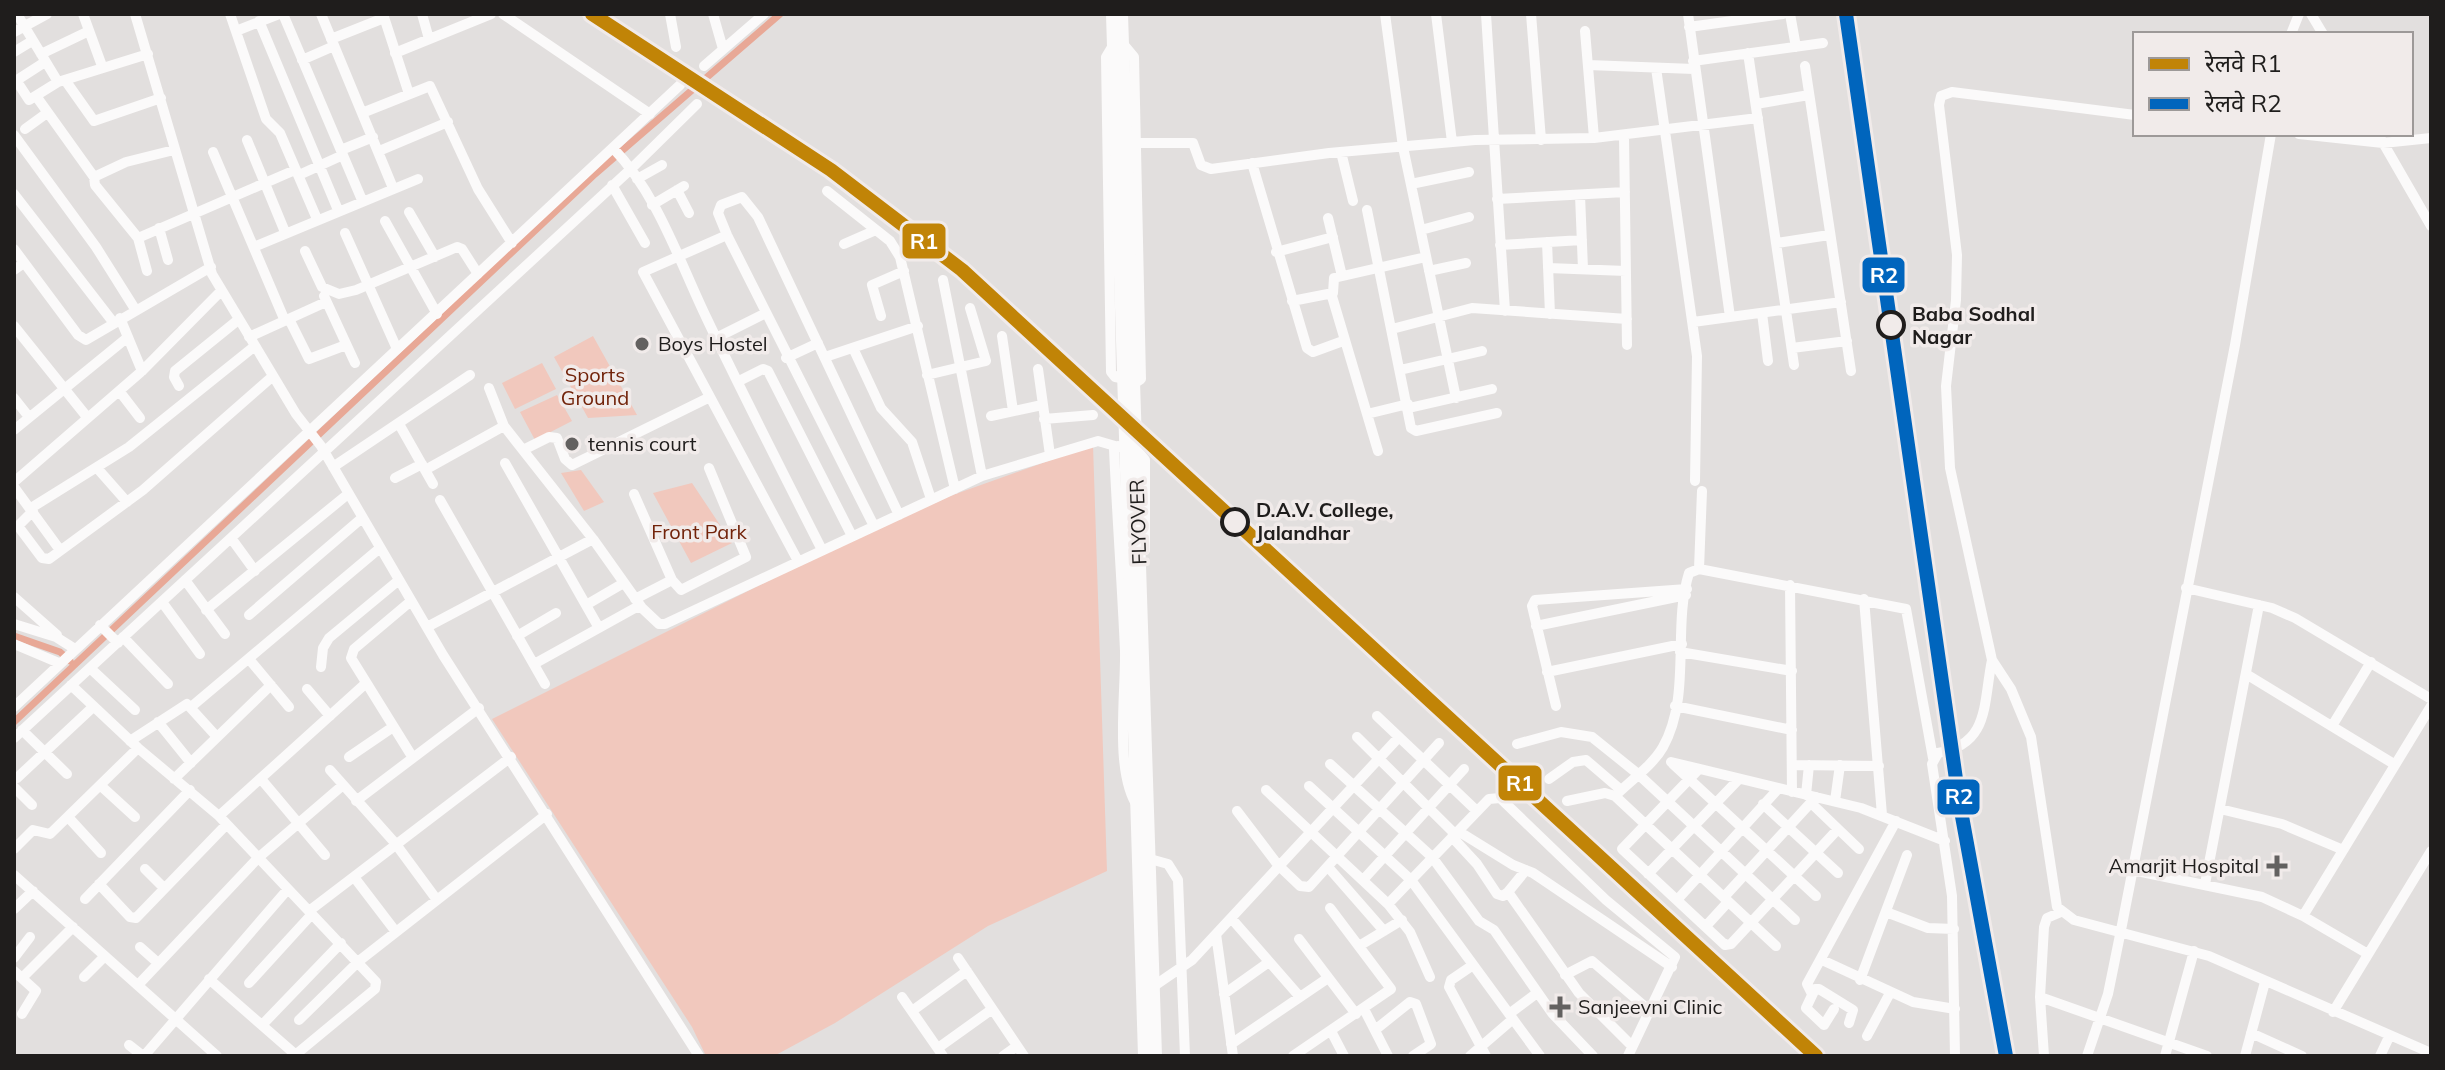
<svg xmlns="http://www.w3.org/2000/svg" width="2445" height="1070" viewBox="0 0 2445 1070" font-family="Mulish,'Noto Sans Devanagari',sans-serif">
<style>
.green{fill:#f1c8bd}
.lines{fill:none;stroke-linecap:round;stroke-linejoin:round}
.canal{stroke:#e8a896;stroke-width:7}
.minor{stroke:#fbfafa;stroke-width:10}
.major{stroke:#fbfafa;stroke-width:12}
.rail-1-casing{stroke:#f1ebea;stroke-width:20}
.rail-2-casing{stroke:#f1ebea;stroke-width:20}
.rail-1{stroke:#c18407;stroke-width:14}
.rail-2{stroke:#0065bd;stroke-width:14}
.stop-dot{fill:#f1ebea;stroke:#1f1d1c;stroke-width:4}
.poi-dot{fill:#636160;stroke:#f1ebea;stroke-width:3}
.labels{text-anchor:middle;stroke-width:7;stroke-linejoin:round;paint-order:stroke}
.stop-label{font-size:20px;font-weight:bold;fill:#1f1d1c;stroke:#f1ebea;text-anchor:start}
.poi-label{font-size:20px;fill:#1f1d1c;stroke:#f1ebea;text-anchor:start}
.park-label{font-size:20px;fill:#712209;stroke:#f1ebea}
.street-label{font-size:20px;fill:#1f1d1c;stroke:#f1ebea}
.line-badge{stroke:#f1ebea;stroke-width:3}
.badge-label{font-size:22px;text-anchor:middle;font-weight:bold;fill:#fff}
</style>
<rect width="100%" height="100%" fill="#e2dfde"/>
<path class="green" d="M593 336 637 415 588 418 554 357Z
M542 363 556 389 515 409 502 383Z
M557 395 572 421 535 440 520 412Z
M1093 445 1107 871 988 926 835 1023 774 1056H706L692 1027 492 719 808 561 950 496Z
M581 470 604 502 584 511 561 473Z
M692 483 732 543 691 563 653 493Z"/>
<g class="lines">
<path class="canal" d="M14 636 60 652 70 661
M14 722 595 174 780 14"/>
<path class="minor" d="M17 14 58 82
M83 14 102 66
M135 14 212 274 296 414 321 446 443 655 699 1056
M230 14 266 119 280 133 317 219
M283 14 362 200
M321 14 393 188
M383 14 409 94
M422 14 429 39
M503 14 650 114
M670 14 676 47
M713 14 723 49
M1385 14 1403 147 1456 398
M1436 14 1452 142
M1486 14 1505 311
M1531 14 1541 140
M1688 14 1730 317
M1790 14 1796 47
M2311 14 2323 34
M259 21 338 210
M1689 27 1783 14
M236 31 279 14
M1585 31 1594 138
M14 32 47 14
M2291 34 2299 14
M331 39 384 18
M1112 47 1106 57 1111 372 1115 377 1138 381 1141 379 1134 57 1124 45
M14 52 32 41
M395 53 491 14
M1748 53 1794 365
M41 54 89 31
M302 60 334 46
M1693 61 1823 43
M1588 65 1694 69
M704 66 764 14
M1805 66 1851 371
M1656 68 1697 356 1695 481
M16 80 29 100 58 82 148 54
M65 80 94 121 161 98
M14 82 45 62
M36 96 94 177 126 162 174 150
M1756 104 1809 95
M362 113 430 86 478 189 512 243
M2135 115 1952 92 1941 96 1939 105 1957 255 1956 300 1946 386 1950 468 1992 660 2011 689 2031 737 2057 907 2074 920 2209 956 2431 1053
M25 129 47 113
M2299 134 2383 143 2431 138
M2378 134 2431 226
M14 135 96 247 135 309
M1624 136 1627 345
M247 140 285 232
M1135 143H1193L1201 165 1211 169 1329 153 1475 140 1594 138 1758 118
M613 148C658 195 679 261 707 319 744 397 783 473 822 550
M341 150 373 137
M379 151 448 122
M213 152 285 321
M1341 152 1353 201
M1252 163 1307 348 1313 352 1343 341
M299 175 343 155
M94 177 95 185 138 238 295 170
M637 179 662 165
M1411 184 1469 172
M612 185 645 243
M677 190 689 213
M827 191 890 241 900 257 955 489
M14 194 113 322
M1580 195 1583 269
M1497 199 1625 192
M652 205 684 186
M1367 210 1411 428 1416 431 1497 413
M409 212 435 257
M1328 218 1342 276
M385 221 437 314
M159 228 168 260
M1421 230 1469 217
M345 233 397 349
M727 235 643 272 798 561
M138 238 147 271
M1547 242 1550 314
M1777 243 1829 235
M844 244 876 230
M1500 245 1582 240
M254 247 418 179
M14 249 78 335 86 340 211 267
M305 251 322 287 339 294 356 290 457 247 462 249 478 274
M1276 252 1333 237
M1548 268 1626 271
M14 270 24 263
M1429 271 1466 263
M943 280 982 476
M1331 293 1378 451
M324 296 355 363
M1292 301 1333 293 1334 278 1426 257
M1762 313 1768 361
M881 316 872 285 904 271
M120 318 142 371
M289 319 309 359 346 345
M1693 322 1841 302
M14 326 87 417
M1392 329 1472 308 1627 319
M1002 336 1013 411
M249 337 326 302
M716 338 766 313
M853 348 881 408 912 442 931 499
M1792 348 1847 341
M825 357 918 326
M786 358 818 343
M1038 369 1050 455
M1400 370 1482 351
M927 375 986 361 970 308
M739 381 763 369 768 371 852 536
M179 386 174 377 175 371 238 320
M489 388 504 426 593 539 642 608
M120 392 140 418
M14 398 29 417
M1409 408 1492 389
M1367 414 1408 404
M991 416 1042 405
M1044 419 1093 415
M399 424 433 484
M14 430 128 337
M523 450 549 437 557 438 565 459 572 465 710 397
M505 463 599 628
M333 467 470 375
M97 468 127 502
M425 470 504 426
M395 478 422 464
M14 482 142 371 221 291
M14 487 60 550
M634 494 672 580 635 599
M440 500 545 684
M31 508 129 447 255 346
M33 511 18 526 42 558 49 559 143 490 273 376
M874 526 727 235 718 213 721 205 742 197 758 217 899 515
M231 538 255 571
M1699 569 1702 491
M185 580 225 634
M672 580 681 590 746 557 709 468
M1790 585 1792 792
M2186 588 2272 608 2295 618 2431 699
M14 597 57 635
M1864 599 1882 815
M411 601 354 649 351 658 413 758
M162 602 200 654
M586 605 622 584
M206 610 348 494
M249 615 362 518
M14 624 56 637 75 649
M100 625 118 643
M1536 626 1686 595
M427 627 593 539
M517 636 556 613
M123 637 168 684
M14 644 59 663
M1680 652 1792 671
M249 659 289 707
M534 664 635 608H642L659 624H665L982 476 1098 441 1115 446
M321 667 323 648 329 638 399 580
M90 668 135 710
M1547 672 1682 644
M2246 674 2394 764
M71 685 138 748 219 816 376 982 375 989 294 1056
M307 689 330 716
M1556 706 1532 606 1535 600 1687 589
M1675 706 1792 730
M14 707 680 85
M191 707 380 548
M1377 716 1477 811
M158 722 191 763
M2332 726 2371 662
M22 730 67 774
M1357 737 1455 834
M14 738 632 168 697 104
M130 741 187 704 217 737
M1517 744 1561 732 1592 737 1638 774 1795 920
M349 757 393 727
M1671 762 1861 808 1945 841
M1330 764 1432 857 1479 921 1494 930 1552 1013 1593 1056
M1673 764 1816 896
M1792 765 1879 766
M1699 769 1622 849 1725 945 1731 944 1838 829
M330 770 395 843 437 900
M17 778 93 707
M174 779 271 685
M261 779 325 855
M1549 779 1573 762 1586 760 1621 790
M100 785 135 817
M1309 786 1411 880 1540 1056
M14 787 32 805
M1266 790 1388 904 1410 932 1430 977
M1806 795 1809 765
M356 801 479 708
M1567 801 1605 793 1615 796
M1835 801 1840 765
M1811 803 1859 849
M1763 804 1838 873
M1138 807C1114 773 1126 693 1125 651 1122 583 1117 516 1114 449L1118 446 1140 454 1145 460V550
M2220 809 2282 824 2341 849
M1237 811 1278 865 1300 886 1309 887 1439 743
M219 816 365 684
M68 817 101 853
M1458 831 1513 865 1533 873 1672 967
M1452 837 1477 864 1497 894 1503 896 1508 892 1579 993 1632 1046
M14 849 33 830 50 834 138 748
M1150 859 1168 864 1178 880 1185 1056
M1328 867 1384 931
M145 869 164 888
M2132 870 2262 897 2303 916 2368 954
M1648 874 1739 779
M14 875 217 1056
M354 877 396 932
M1363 880 1464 769
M99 884 130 917 136 918 226 825
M2205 884 2259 605
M1508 892 1526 870
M1724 897 1816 797
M85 899 190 790
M1677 900 1778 789
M1388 904 1489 799 1500 798 1606 900 1675 957 1628 1056
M14 909 33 891
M309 911 511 757
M1886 912 1928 928 1954 929
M2303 916 2431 706
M1231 918 1300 997
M1706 926 1728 902
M1216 934 1233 1056
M1299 939 1356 1014
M1359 946 1402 920
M1776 946 1615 796C1630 781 1653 765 1663 747 1692 695 1672 627 1689 573L1699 569 1906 609 1933 758
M140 947 158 963
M14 958 30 937
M958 958 1024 1056
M1822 960 1913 1002 1955 1009
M1473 965 1451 980 1449 987 1486 1056
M14 971 36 991 22 1014
M1565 975 1592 961 1650 1011
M84 977 105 956
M22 978 73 927
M209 979 296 1055
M1860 980 1907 855
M249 983 312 914
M138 985 258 858 343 785
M1154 986 1192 960 1399 737
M1224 994 1269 962
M1812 994 1807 984 1896 821
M902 997 943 1056
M2040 997 2207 1056
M1364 1009 1388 1056
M1834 1009 1824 1025 1806 1008 1815 989H1819L1853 1010 1849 1023
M912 1011 967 971
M2333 1012 2431 851
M1509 1014 1537 993
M299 1020 359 961 547 814
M263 1024 341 943
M1375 1030 1410 1002 1416 1004 1431 1044 1413 1056
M1331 1031 1344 1056
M2251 1033 2302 1056
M1867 1036 1890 993
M1231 1044 1328 978
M129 1045 143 1056
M938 1048 991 1010
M144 1056 288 889
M1003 1056 1017 1046
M1293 1056 1391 989 1330 908
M1470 1056 1513 1019
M1955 1056 1952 896 1932 764 1938 753C1990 744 1983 704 1992 660
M2044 1056 2040 997 2044 927 2047 918 2061 912
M2087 1056 2108 994 2121 930 2235 345 2271 134
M2165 1056 2194 951
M2245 1056 2265 982
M2380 1056 2389 1037"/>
<path class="major" d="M1112 14 1144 1056
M1122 14 1156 1056"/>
<defs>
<path id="rail-1" d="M592 14 831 170 962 270 1816 1056"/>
<path id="rail-2" d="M1846 14 1959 800 2006 1056"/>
</defs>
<use href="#rail-1" class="rail-1-casing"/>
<use href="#rail-2" class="rail-2-casing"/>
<use href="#rail-1" class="rail-1"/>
<use href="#rail-2" class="rail-2"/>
</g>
<g class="stop-dot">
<circle cx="1891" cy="325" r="13"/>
<circle cx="1235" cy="522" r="13"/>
</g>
<g class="poi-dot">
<circle cx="642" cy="344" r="8"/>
<circle cx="572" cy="444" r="8"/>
<path d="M2273 854h8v8h8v8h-8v8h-8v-8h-8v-8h8z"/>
<path d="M1556 995h8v8h8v8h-8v8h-8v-8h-8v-8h8z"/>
</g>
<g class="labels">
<g class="stop-label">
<text x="1912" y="321">Baba Sodhal<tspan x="1912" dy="23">Nagar</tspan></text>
<text x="1256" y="517">D.A.V. College,<tspan x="1256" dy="23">Jalandhar</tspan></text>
</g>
<g class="poi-label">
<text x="658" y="351">Boys Hostel</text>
<text x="588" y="451">tennis court</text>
<text x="2259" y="873" text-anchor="end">Amarjit Hospital</text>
<text x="1578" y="1014">Sanjeevni Clinic</text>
</g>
<g class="park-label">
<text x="595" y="382">Sports<tspan x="595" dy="23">Ground</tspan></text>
<text x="699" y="539">Front Park</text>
</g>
<g class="street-label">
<text transform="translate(1138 522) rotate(-92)" y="7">FLYOVER</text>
</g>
</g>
<g class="line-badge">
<rect x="901" y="222" width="46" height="38" rx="8" fill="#c18407"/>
<rect x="1861" y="256" width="45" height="38" rx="8" fill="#0065bd"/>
<rect x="1497" y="764" width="46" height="38" rx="8" fill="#c18407"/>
<rect x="1936" y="778" width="45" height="38" rx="8" fill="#0065bd"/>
</g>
<g class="badge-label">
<text x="924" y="249">R1</text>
<text x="1884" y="283">R2</text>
<text x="1520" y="791">R1</text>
<text x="1959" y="804">R2</text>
</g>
<rect width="2445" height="1070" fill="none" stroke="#1f1d1c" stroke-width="32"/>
<rect x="2133" y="32" width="280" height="104" fill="#f1ebea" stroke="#9d9998" stroke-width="2"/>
<rect x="2149" y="58" width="40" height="12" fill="#c18407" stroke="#9d9998" stroke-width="2"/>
<text x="2205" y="72" font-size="24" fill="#1f1d1c">रेलवे R1</text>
<rect x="2149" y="98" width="40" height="12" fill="#0065bd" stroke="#9d9998" stroke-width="2"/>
<text x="2205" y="112" font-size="24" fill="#1f1d1c">रेलवे R2</text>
</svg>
